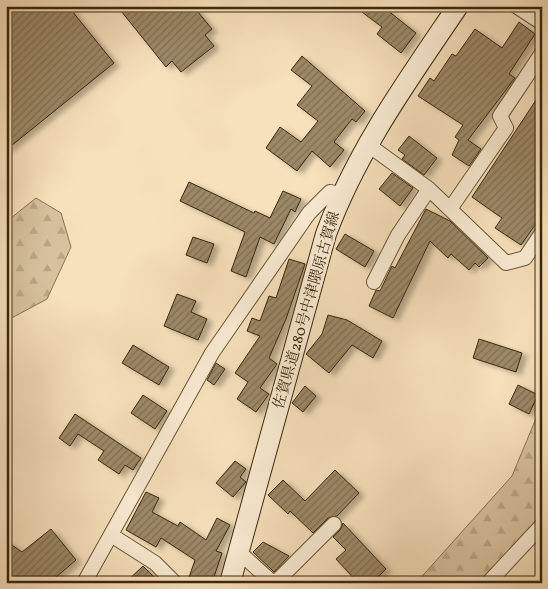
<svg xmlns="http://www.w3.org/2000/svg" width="548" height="589" viewBox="0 0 548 589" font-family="Vollkorn,'Noto Serif JP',serif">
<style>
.forest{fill:url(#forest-firs);stroke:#887456}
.building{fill:url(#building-hatch);stroke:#3a280d;filter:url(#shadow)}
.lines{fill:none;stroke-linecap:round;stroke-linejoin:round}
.street-casing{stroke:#695639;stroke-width:16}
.secondary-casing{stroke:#3a280d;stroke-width:22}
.street{stroke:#faebd3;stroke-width:14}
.secondary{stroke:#faebd3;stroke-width:20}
.labels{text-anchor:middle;stroke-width:5;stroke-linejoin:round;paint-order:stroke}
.street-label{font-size:15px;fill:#3a280d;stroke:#faebd3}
</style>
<defs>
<pattern id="forest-firs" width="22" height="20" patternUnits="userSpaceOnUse" patternTransform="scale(1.25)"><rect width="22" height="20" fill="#d7c19e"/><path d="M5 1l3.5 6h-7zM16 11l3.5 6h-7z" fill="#b9a687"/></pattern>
<pattern id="building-hatch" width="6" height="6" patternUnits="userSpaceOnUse" patternTransform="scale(1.25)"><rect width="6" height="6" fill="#9c8868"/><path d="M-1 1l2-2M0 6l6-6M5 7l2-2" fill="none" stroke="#806f54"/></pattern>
<filter id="shadow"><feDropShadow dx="5.5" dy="3" stdDeviation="2.5" flood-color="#0004"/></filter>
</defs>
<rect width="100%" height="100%" fill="#f7e0bc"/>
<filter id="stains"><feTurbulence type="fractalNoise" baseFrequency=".004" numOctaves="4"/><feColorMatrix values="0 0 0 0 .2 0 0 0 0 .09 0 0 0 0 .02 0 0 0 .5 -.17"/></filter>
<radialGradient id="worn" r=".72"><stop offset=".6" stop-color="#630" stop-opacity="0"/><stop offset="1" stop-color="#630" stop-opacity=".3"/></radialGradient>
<path class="forest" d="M36 198 61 213 71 247 47 299 6 321V222Z
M542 404V516L479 583H416L512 476Z"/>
<path class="building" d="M6 6H68L114 63 6 150Z
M117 6H193L212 29 205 35 214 46 181 72 172 61 166 67Z
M354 6H382L416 33 401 53 377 34 382 27Z
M519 22 535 34 509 74 515 78 468 140 481 149 469 166 452 155 459 140 455 137 463 125 418 96 430 78 434 81 452 54 456 56 475 29 502 48Z
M302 56 365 111 356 122 352 119 334 142 344 150 330 167 312 151 297 171 266 148 280 127 301 142 318 121 297 105 312 86 291 70Z
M542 91V215L521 245 495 228 502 218 472 197Z
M409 136 437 158 424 175 402 159 405 155 398 150Z
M392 173 413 188 400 206 379 189Z
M189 182 254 213 255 211 270 218 283 191 301 199 295 212 291 209 274 244 260 237 246 277 231 271 245 232 180 201Z
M426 209 450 221 488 258 479 267 475 263 469 270 451 254 448 258 430 241 393 318 369 306 376 290 380 291 392 266 395 268Z
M345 234 374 251 365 267 336 249Z
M193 237 214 244 207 263 186 255Z
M289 259 305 264 286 319 269 358 277 364 260 388 269 394 256 412 237 399 248 382 235 373 260 336 247 331 252 318 260 321 269 296 276 298Z
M177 294 196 301 191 312 207 319 198 340 164 326Z
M328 315 347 320 382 341 373 358 352 345 329 373 306 354 322 334Z
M479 339 522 353 516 372 473 358Z
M133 345 169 367 159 385 122 363Z
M216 363 225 369 214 385 207 380Z
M518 385 538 395 529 414 509 404Z
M305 386 316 396 303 412 292 403Z
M143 395 167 411 155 429 131 413Z
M75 414 141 458 133 470 125 465 119 474 98 460 104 451 78 434 70 446 59 438Z
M235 461 246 469 240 477 246 482 233 497 216 483Z
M335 470 359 493 337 516 328 518 313 533 290 511 288 514 268 495 283 480 305 501Z
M146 492 159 498 152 512 178 526 180 522 206 540 217 518 230 525 216 551 222 553 212 583H187L195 560 161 538 156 547 126 530Z
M343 523 386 569 372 583H358L336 559 346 550 333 537 340 530Z
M51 529 76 560 49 583H13L6 578V541L22 552Z
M263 542 289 556 274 572 253 552Z
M143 566 160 583H125Z"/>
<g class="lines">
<defs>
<path id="street" d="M516 6 542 23
M367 144 429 189 506 263 525 258 542 233
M450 209 506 128 500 116 542 53
M374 282 398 235 429 189
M111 535 155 563 175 583
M239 552 273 583
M84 583 212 353 309 213 330 192 341 194
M275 583 334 524
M488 583 542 525"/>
<path id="secondary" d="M230 583 326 234C357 150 408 80 458 6"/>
</defs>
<use href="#street" class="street-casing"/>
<use href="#secondary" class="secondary-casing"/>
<use href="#street" class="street"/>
<use href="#secondary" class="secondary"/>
</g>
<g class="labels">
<g class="street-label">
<text transform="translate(306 310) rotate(-74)" y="5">佐賀県道280号中津隈原古賀線</text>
</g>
</g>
<rect width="548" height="589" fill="none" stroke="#f7e0bc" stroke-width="25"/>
<rect x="8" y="8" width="533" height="574" fill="none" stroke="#3a280d" stroke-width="2.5"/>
<rect x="12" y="12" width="523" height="564" fill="none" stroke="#3a280d"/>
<rect width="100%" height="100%" filter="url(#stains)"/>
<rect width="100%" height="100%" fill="url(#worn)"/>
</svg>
